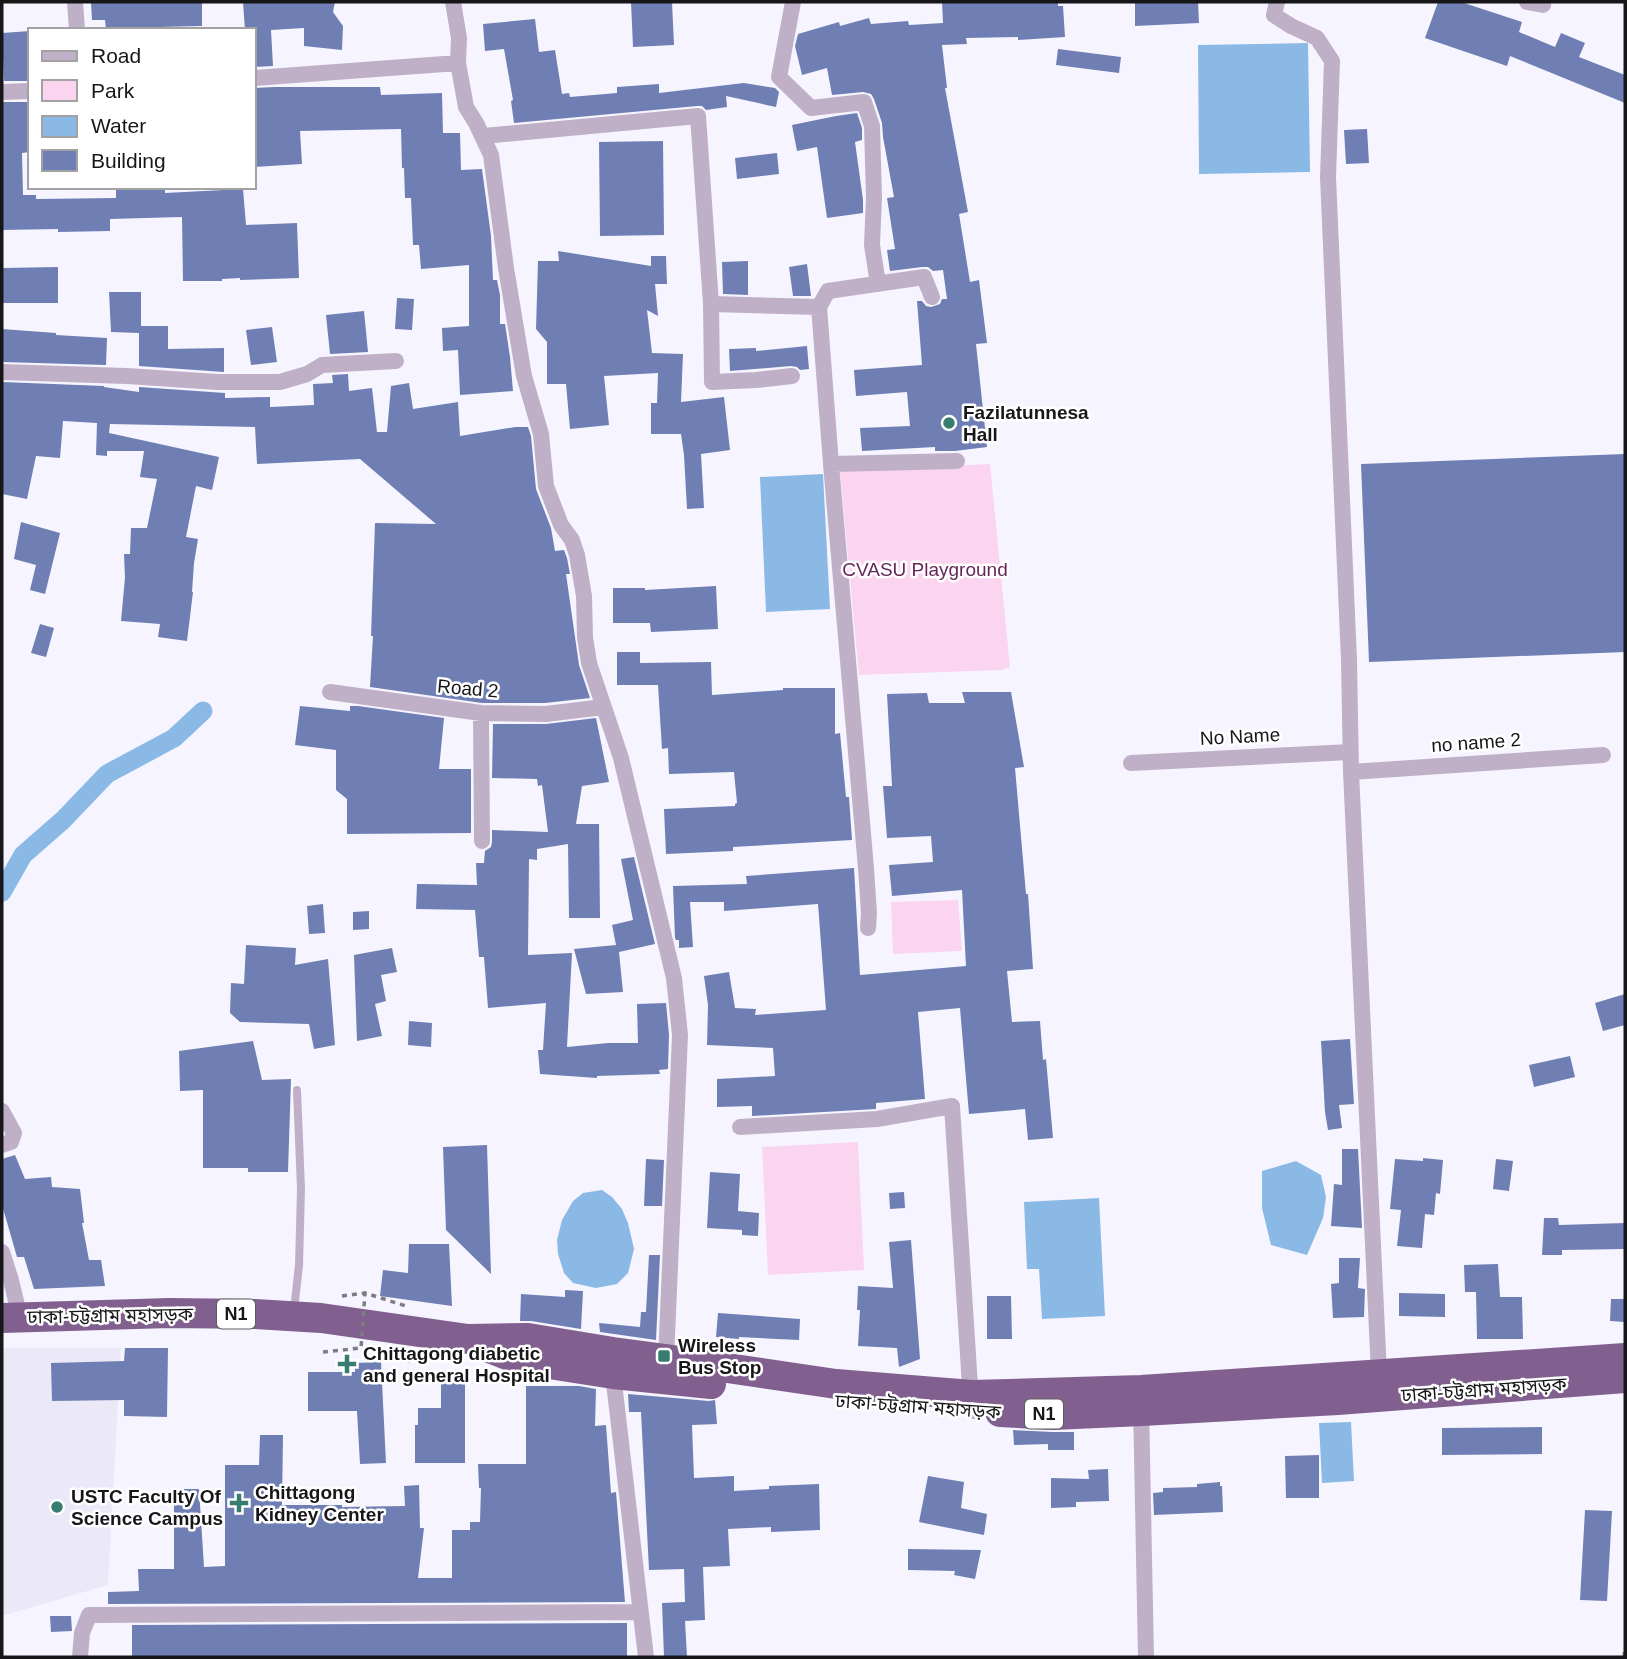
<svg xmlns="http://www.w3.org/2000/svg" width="1627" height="1659" viewBox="0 0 1627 1659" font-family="Helvetica,'Noto Sans Bengali',sans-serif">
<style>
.built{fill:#ebe8f8}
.green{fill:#fbd5ef}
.water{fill:#8ab9e6}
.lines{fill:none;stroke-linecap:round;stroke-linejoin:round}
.canal{stroke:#8ab9e6;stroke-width:19}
.building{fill:#6f7fb3}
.path{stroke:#7c7c82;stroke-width:3.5;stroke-dasharray:5 5;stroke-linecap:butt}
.lane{stroke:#c0b0c7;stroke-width:8}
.street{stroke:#c0b0c7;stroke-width:16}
.highway{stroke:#81608f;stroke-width:30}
.path-bridge{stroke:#7c7c82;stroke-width:3.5;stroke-dasharray:5 5;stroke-linecap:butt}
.poi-dot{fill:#387d71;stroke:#fff;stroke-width:2.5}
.labels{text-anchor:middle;stroke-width:5;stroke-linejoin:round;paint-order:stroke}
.shield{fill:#fff;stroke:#5d5d5f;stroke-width:2}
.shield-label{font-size:18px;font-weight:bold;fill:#17171a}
.poi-label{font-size:19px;font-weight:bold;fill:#17171a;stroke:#fff;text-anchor:start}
.park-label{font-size:19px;fill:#662657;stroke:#fff}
.street-label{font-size:19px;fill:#17171a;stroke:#fff}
</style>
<rect width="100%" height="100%" fill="#f6f5ff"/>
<path class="built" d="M2 1348H121L108 1585 2 1616Z"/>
<path class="green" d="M990 464 1010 667 1002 670 859 675 840 471Z
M958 900 962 951 893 954 891 902Z
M858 1142 864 1270 768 1275 762 1147Z"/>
<path class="water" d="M1308 43 1310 172 1199 174 1198 45Z
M823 474 830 609 766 612 760 477Z
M1296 1161 1321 1175 1326 1197 1323 1218 1307 1255 1271 1245 1262 1208V1171Z
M602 1190 612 1197 622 1209 628 1223 634 1249 628 1273 617 1284 596 1288 573 1283 564 1273 558 1254 557 1240 562 1220 573 1201 583 1193Z
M1099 1198 1105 1316 1042 1319 1039 1269H1027L1024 1202Z
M1351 1422 1354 1481 1322 1483 1319 1423Z"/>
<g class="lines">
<path class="canal" d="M2 892 23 855 63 820 107 774 174 738 203 711"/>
</g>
<path class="building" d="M91 2H202V26L160 27V30H106L105 20H92Z
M243 2H335L333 12 343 26 342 50 304 46V28L271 30 273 66 254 67V30H245Z
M631 2H672L674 45 633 47Z
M942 2H1058V6H1063L1065 37 1018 40V37L966 38 967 44 942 45 947 88H945L968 212 959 214 970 282 979 280 987 343 976 344 987 447 955 451H935V447L862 451 860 428 910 426 907 392 856 396 854 370 922 365 917 301H922L926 306 931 307 940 304 942 299H947L943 270 933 271 928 267H922L890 271 887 250 895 249 887 198 894 197 883 137 882 123 874 99 871 94 863 92 832 95 827 68 802 75 795 46 798 34 839 22 840 26 869 18 871 24 908 21 909 25 943 23Z
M1135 2H1198L1199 23 1135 26Z
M1438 2H1461L1522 22 1519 32 1555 47 1561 33 1585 43 1579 57 1625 75V103L1510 56 1507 66 1425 38Z
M535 19 539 52 555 50 562 94 569 93 570 97 617 93V87L659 84V93L744 83 775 88 779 92 776 107 726 96 727 107 706 110 702 106H697L514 123 511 101 513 100 504 49 485 51 483 24Z
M30 31V81H4L2 33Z
M1058 49 1121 57 1119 73 1056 65Z
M274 87H380L381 95 442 93 443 133H460L461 170 482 169 491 236 493 280H497L500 295V324H505L510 357 513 391 460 395 458 350 443 351 442 328 469 326V265L421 269 419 245H413L411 198H405L404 168H402L401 129 300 131 302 164 254 167V88Z
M2 102H30V152L22 153 23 195H36V199L116 198V187H165V193L243 189 246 225 297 223 299 278 240 280V278L222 279V281H183L182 217 110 219V231L58 232V229L2 230Z
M857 113 862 128V140L855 142 863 200V213L827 218 817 147 797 151 792 125 836 116Z
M1367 129 1369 163 1346 164 1344 130Z
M663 141 664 235 600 236 599 142Z
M777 153 779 174 737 179 735 158Z
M558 251 651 266V256H666L667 284H655L658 316 647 310 652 353 683 354 681 402 724 397 730 450 701 454 704 508 687 509 684 455 681 434H651V403H657L658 373 604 376 609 425 570 429 566 384H547V342L536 329 538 261H559Z
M748 261V295L723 294 722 262Z
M807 264 811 296H793L789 267Z
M58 267V303H2V268Z
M109 292H141V326H168V349L224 348V372L139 366V333L111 332Z
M397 298 414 299 412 330 395 329Z
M364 311 368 352 330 354 326 315Z
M272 327 277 362 251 365 246 330Z
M2 329 56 333V335L107 338 106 365 2 362Z
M807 346 809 369 800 370 797 367 791 366 730 371 729 349 756 348V351Z
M348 374 349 391 372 388 377 432H387L391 386 409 383 413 409 458 402 460 436 515 427H528L531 436 536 489 551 528 555 551 564 550 567 558 570 574H566L579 665 590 698 545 703H482L370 687 373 636H371L375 523 436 524 360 459 257 464 255 427 110 424 109 433 219 457 212 490 196 486 186 537 198 539 194 563 192 592H193L187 641 158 637 160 624 121 621 125 578 124 554H130L131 528H147L157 479 140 477 144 451H107V456L96 455 97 423 63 421 60 458 36 456 27 499 2 494V382L104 386V387L139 392V387L225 393V398L270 397V407L314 405 313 384 333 383 332 375Z
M1625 454V652L1369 662 1361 464Z
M21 522 60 533 45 594 30 590 36 565 14 559Z
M716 586 718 629 651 632 650 623H613V588H645V590Z
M40 624 54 628 46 657 31 653Z
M617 652H640V663L711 662 712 695 783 690V688H835V734L840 733 846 797H849L852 840 733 847V851L666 854 664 809 735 806V804L737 803 734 772 669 774 668 748 662 749 658 685H617Z
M962 692H1011L1024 767 1015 768 1026 894H1028L1033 969 1007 971 1012 1022 1040 1021 1043 1060 1046 1059 1053 1138 1028 1140 1025 1109 969 1114 960 1008 918 1012 925 1099 876 1103V1109L752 1116V1106L717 1107V1079L775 1076 773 1048 707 1045 708 1005 704 976 729 972 735 1008 756 1009 755 1015 826 1010 818 904 724 911V902H690L693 947 679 948V940H676L675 938 673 886 747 884 746 876 854 868 860 975 966 966 962 890 892 896 889 865 933 862 931 836 887 838 883 786H892L887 694 927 693 929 703H965Z
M300 706 350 711V706H358L444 718 439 769H471V833L347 834V799L336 790V750L295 745Z
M596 718 609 782 582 786 576 824H599L600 918H569L568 844 537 849V860L529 859 528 955 572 953 567 1047 608 1043H638L637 1004 666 1003 669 1035 668 1069 659 1070 660 1074 597 1076V1078L540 1074 538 1050H543L546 1003 488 1008 484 957H479L475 910 416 909 417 884 477 885 476 863H484L485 851 491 847 492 842V830L548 832 542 785 538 786 537 779 492 778 493 724H546Z
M634 857 655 944 619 952 623 992 586 994 574 949 616 945 612 925 633 920 621 859Z
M323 904 325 933 309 934 307 906Z
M369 911V929L353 930V912Z
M246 945 296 948 295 965 328 959 335 1045 314 1049 309 1024 240 1022 230 1013 231 983 244 984Z
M392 948 397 972 381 975 386 1001 375 1004 382 1036 357 1041 354 955Z
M1625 994V1025L1603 1031 1595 1003Z
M409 1021 432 1023 431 1047 408 1045Z
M1350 1039 1354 1104 1339 1105 1342 1128 1328 1130 1325 1112 1321 1041Z
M253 1041 262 1080 291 1079 288 1172H248V1168H203V1090L180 1091 179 1051Z
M1570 1056 1575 1077 1534 1087 1529 1065Z
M487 1145 491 1274 446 1230 443 1147Z
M1342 1149H1358L1362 1228 1331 1226 1334 1184 1342 1185Z
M15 1155 25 1179 51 1177 52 1187 80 1189 84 1223H82L89 1260H101L105 1286 34 1289 24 1257H17L2 1205V1159Z
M1423 1158 1443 1160 1440 1194 1436 1193 1434 1215 1425 1214 1422 1248 1397 1246 1401 1210 1390 1209 1395 1159 1423 1161Z
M646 1159 664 1160 662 1206H644Z
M1496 1159 1513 1161 1509 1191 1493 1189Z
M710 1172 740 1174 738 1211 759 1213 758 1236 742 1235V1230L707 1228Z
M904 1192 905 1208 890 1209 889 1193Z
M1544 1218H1558L1559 1225 1625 1223V1249L1562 1250V1255H1542Z
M911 1240 920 1359 899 1367 897 1348 858 1346 860 1310H857L858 1286 893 1288 889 1242Z
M409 1244H449L452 1306 380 1296 383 1270 408 1273Z
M649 1255H660L656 1340 600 1332 599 1323 640 1327 641 1312H646Z
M1339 1258H1360L1358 1288 1365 1289 1364 1317 1333 1318 1331 1284 1339 1283Z
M1498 1264 1500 1297H1522L1523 1339H1477L1476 1292H1465L1464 1265Z
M565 1290 583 1291 581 1329 531 1321H520L521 1294 565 1297Z
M1399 1293 1445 1294V1317L1399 1316Z
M987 1296H1011L1012 1339H987Z
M1611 1299H1625V1322L1610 1321Z
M718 1313 800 1319 799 1340 739 1337V1339L716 1337Z
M125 1348H168L167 1417 124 1416V1400L52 1401 51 1363 124 1361Z
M381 1362 386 1463 360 1464 357 1411H308V1372H355V1363Z
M441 1371H465V1463H415V1425H418V1408H441Z
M526 1386H579L596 1389 595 1426 606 1425 611 1493 616 1492 625 1602 108 1604V1592L139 1591 138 1569H174V1489H199L204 1567 225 1566V1465H259L260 1435H283L282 1505H342V1507L405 1506 404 1486 419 1485 420 1528H424L418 1578H452V1530H470V1522H480L481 1488H479L478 1464H526Z
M628 1394 709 1401 715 1400 717 1424 692 1425 694 1478 734 1476V1491L769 1489V1486L819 1484 820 1530 771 1532V1527L728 1529 730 1566 703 1567 705 1620 685 1621 687 1657H664L662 1603 685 1602 684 1569 649 1570 641 1412H629Z
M1542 1427V1454L1442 1455V1428Z
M1013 1430 1052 1432H1074V1450H1048V1444L1014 1445Z
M1319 1455V1498H1286L1285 1456Z
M1108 1469 1109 1501 1076 1502V1507L1051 1508V1478L1089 1479 1088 1470Z
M928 1476 964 1482 961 1508 987 1514 984 1535 919 1522Z
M1220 1482V1486H1222L1223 1512 1154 1515 1153 1493 1163 1492V1488L1197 1487V1484Z
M1585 1510 1612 1511 1607 1601 1580 1600Z
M908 1549 981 1550 975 1579 954 1575 955 1571 908 1570Z
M50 1616H71L72 1631 51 1632Z
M627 1623V1657H132V1625Z"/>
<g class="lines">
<path class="path" d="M342 1296 365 1293
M377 1352 410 1361
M1624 1657 1625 1648"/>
<path class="lane" d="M294 1310 299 1265 301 1189 297 1090"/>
<path class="street" d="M75 2 77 30
M453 2 459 38 458 63 466 107 476 123 491 155 506 268 524 376 541 434 546 486 561 525 572 540 577 555 584 596 585 637 589 663 621 758 674 978 680 1035 666 1359
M793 2 779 77 811 108 864 102 872 126 874 197 872 245 878 284
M1277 2 1274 15 1291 26 1317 38 1332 61 1328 177 1349 660 1351 772 1379 1374
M1527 2 1543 5V2
M254 78 458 63
M2 92 30 91
M483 136 698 116 711 304 712 382 756 380 792 376
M932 297 924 277 828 291 819 307 831 464 957 461
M711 304 819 307
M2 372 127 376 217 382H280L307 374 322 365 396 361
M831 464 866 868 869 913 868 928
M330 692 481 713 546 714 603 707
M481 713 482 841
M1131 763 1350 752
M1351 772 1603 755
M2 1111 14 1133 11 1142 2 1145
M740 1127 877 1119 952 1106 970 1386 974 1411
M2 1252 11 1280 20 1318
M613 1374 646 1657
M1141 1406 1146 1657
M80 1657 82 1633 89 1615 640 1612"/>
<path class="highway" d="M2 1318 170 1313 255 1314 321 1318 468 1339 528 1338 613 1352 666 1359 836 1384 972 1395 1141 1390 1625 1358
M482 1345 517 1359 613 1374 711 1384
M1000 1412 1053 1415 1142 1411 1338 1400 1625 1378"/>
<path class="path-bridge" d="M323 1352 361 1348 365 1293 406 1306"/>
</g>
<g class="poi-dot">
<circle cx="949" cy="423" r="7"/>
<rect x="657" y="1349" width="14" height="14" rx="3.5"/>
<path d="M343.5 1353.5h7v7h7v7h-7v7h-7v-7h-7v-7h7z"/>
<path d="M235.5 1492.5h7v7h7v7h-7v7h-7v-7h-7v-7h7z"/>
<circle cx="57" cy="1507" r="7"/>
</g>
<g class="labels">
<g class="shield">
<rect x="217" y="1299.5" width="38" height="29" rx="5"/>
<rect x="1025" y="1399.5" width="38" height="29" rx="5"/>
</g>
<g class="shield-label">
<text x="236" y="1320">N1</text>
<text x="1044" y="1420">N1</text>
</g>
<g class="poi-label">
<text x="963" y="419">Fazilatunnesa<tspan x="963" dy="22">Hall</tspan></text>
<text x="678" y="1352">Wireless<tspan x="678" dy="22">Bus Stop</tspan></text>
<text x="363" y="1360">Chittagong diabetic<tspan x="363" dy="22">and general Hospital</tspan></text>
<text x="255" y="1499">Chittagong<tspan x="255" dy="22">Kidney Center</tspan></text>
<text x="71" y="1503">USTC Faculty Of<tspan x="71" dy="22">Science Campus</tspan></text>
</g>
<g class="park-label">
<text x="925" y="576">CVASU Playground</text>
</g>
<g class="street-label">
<text transform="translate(468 688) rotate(5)" y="7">Road 2</text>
<text transform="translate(1240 736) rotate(-3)" y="7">No Name</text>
<text transform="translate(1476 742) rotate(-4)" y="7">no name 2</text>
<text transform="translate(110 1315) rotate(-1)" y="7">ঢাকা-চট্টগ্রাম মহাসড়ক</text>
<text transform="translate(1484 1389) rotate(-4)" y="7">ঢাকা-চট্টগ্রাম মহাসড়ক</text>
<text transform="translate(918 1406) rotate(4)" y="7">ঢাকা-চট্টগ্রাম মহাসড়ক</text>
</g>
</g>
<rect width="1627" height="1659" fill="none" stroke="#17171a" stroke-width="7"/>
<rect x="28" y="28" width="228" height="161" fill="#ffffff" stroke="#a2a2a3" stroke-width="2"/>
<rect x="42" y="51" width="35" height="10" fill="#c0b0c7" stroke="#a2a2a3" stroke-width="2"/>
<text x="91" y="63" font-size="21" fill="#17171a">Road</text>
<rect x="42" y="80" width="35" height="21" fill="#fbd5ef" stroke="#a2a2a3" stroke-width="2"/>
<text x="91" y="98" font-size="21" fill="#17171a">Park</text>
<rect x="42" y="116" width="35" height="21" fill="#8ab9e6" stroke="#a2a2a3" stroke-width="2"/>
<text x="91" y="133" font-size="21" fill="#17171a">Water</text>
<rect x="42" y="150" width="35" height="21" fill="#6f7fb3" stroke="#a2a2a3" stroke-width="2"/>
<text x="91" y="168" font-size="21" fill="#17171a">Building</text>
</svg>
